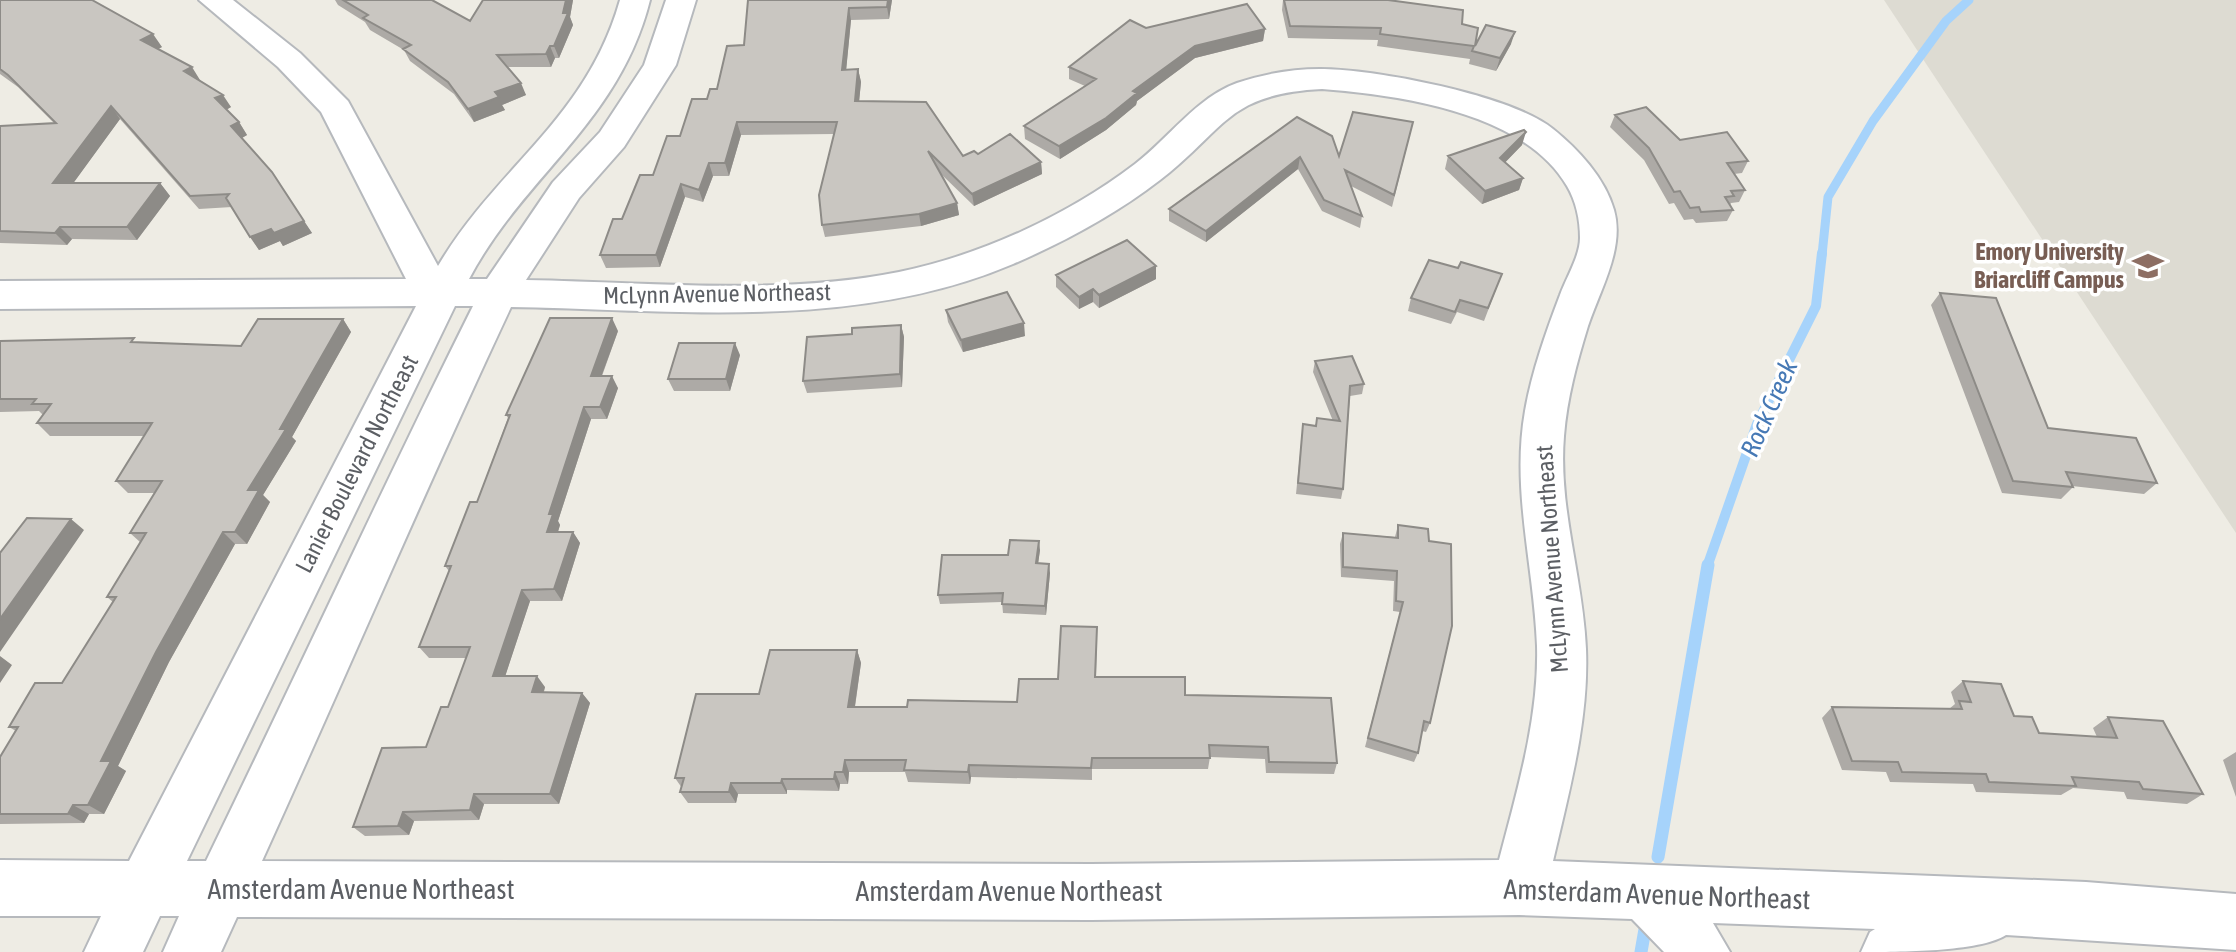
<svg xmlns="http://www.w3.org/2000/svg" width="2236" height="952" viewBox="0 0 2236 952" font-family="'Asap Condensed',sans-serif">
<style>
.education{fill:#dddbd2}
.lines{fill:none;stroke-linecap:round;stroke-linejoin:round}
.stream-far2{stroke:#a6d3fb;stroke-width:9}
.stream-far1{stroke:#a6d3fb;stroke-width:10}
.stream{stroke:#a6d3fb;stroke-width:13}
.street-casing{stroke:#b6b9bd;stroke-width:4}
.street{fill:#fff;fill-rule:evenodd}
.wall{fill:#adaaa6}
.shaded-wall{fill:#8d8b87}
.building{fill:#c9c6c1;stroke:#8d8b87;stroke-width:2}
.labels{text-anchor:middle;stroke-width:7;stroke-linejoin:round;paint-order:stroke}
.education-label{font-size:24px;font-weight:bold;fill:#785e54;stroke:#fff;text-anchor:end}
.street-label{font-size:24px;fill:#5c5f64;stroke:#fff}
.water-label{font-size:26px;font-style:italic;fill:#4679b5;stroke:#fff}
.near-street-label{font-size:28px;fill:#5c5f64;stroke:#fff}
</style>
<rect width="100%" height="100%" fill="#eeece4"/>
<path class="education" d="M1884 0H2236V533Z"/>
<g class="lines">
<path class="stream-far2" d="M1822 255 1828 197 1873 121 1946 21 1969 0"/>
<path class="stream-far1" d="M1707 567 1757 424 1816 306 1822 253"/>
<path class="stream" d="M1658 857 1708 565
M1641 952 1645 929"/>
<defs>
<path id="street" d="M199 0H233L300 53 348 101 438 266C497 166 586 120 620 0H650C619 123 524 175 469 279H487L553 182 600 132 644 65 666 0H696L676 65 624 147 579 198 526 280C647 282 780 296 899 272 982 255 1068 215 1135 164 1169 138 1196 98 1237 83 1264 74 1291 69 1320 69 1375 69 1511 95 1553 129 1578 149 1605 178 1614 210 1625 248 1600 290 1588 326 1577 362 1567 398 1564 436 1558 508 1583 577 1586 649 1589 720 1569 792 1553 861L2086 882 2236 894V950L2006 935C1980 952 1898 952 1861 952L1870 932 1875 929 1713 923 1730 952H1664L1632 919 1519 915 1091 920 237 917 221 952H163L179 916H160L143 952H84L101 916H0V860L129 861 416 306 0 309V281L406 279 321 112 278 67ZM1322 89C1399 95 1524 112 1567 186 1576 201 1580 220 1580 238 1580 256 1566 278 1560 295 1546 332 1532 371 1525 411 1511 490 1534 566 1537 646 1539 718 1517 791 1499 860L1091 864 262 861C346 676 425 490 511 307 677 310 856 331 1013 264 1064 242 1116 214 1160 180 1226 129 1226 94 1322 89ZM455 306H473C381 490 296 676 206 861H187Z"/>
</defs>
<use href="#street" class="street-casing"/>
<use href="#street" class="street"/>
</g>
<path class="wall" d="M0 0 162 47 158 49 200 80 231 107 226 110 239 122 247 135 242 138 312 233 283 246 280 241 259 250 232 207 199 209 120 119 73 183H160L170 196 137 240 72 239 67 245 0 243V126L54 123 18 87 0 74Z
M335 0H432L470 21 483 0H573L570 17 573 25 559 58H555L551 67H508L526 95 502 105 505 110 474 122 454 94 410 61 404 50 370 30 365 22 338 5Z
M748 0H892L889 19 851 20 846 70 858 69 861 82 859 101 963 156 978 154 1041 162 1042 174 974 206 941 174 957 203 959 215 921 226 825 237 822 225 834 134 741 135 729 176H713L703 202 685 197 660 267 606 268 600 255 622 219 707 99 717 89 744 45Z
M1283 0H1388L1462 24 1475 46 1511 44 1496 71 1469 64 1470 59 1377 46 1378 40 1288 38 1282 10Z
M1146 28 1265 29 1263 41 1195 58 1137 101 1136 105 1106 130 1060 159 1025 139 1024 126 1085 86 1069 79V67Z
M1615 115 1680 140 1748 161 1742 173 1734 174 1745 190 1739 202 1731 203 1730 205 1733 210 1727 221 1696 223 1693 219 1684 220 1674 203 1669 204 1644 160 1610 127Z
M1297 117 1339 156 1413 122 1392 207 1351 186 1362 216 1360 228 1322 211 1298 169 1206 242 1169 221V209Z
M1522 145 1505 162 1523 178 1519 190 1482 204 1445 169 1448 156Z
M1056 275 1156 279 1099 308 1093 302 1079 309 1056 287Z
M1497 287 1484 321 1457 312 1451 324 1408 311 1411 298Z
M1940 293 2048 428 2157 483 2144 494 2072 486 2073 487 2061 499 2002 493 1931 305Z
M946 310 1025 336 963 352 948 322Z
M343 319 351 332 292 437 296 441 263 495 270 502 247 544H235L169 662 118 766 126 771 104 814H89L84 823 0 824V757L16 731 9 727 62 683 113 602 107 597 140 542 130 533 155 493H128L116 481 145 436H50L37 423 43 415 39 411 0 412V341L138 342 241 346Z
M901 325 904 337 902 387 807 393 803 381 852 334Z
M618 331 602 376 618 388 607 419H591L558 521 560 525 558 532H573L580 543 562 601H530L505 676 545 687 544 692 582 693 590 703 559 804H484L479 820 414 821 409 835 365 836 353 827 426 747 448 707 466 658H429L419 647 449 571 445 566 477 502 508 418 506 415Z
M740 355 730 391H674L668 379Z
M1315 361 1364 384 1362 394 1350 396 1343 489 1341 499 1296 494 1303 424 1316 426 1333 421 1313 372Z
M1398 525 1430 723 1426 732 1422 731 1418 753 1414 762 1365 747 1400 612 1393 611 1394 581 1341 577 1340 544 1343 533 1395 537Z
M1040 550 1038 563 1050 573 1046 615 1003 613 1002 602 940 604 938 595 1008 555Z
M1097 640 1096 677 1185 695 1337 763 1334 774 1266 773 1265 759 1210 757 1208 769H1092V780L971 777 970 784 908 782 905 772H849L848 784H840L839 791 787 790V794H738L736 803H688L680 792 682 788 675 778 759 694 857 650 861 663 855 707H907L1017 702 1058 679Z
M1963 681 2039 733 2097 737 2093 728 2108 717 2203 794 2187 804 2127 799 2124 792 2073 788 2061 795 1976 792 1973 784 1890 782 1886 772 1842 770 1822 718 1832 707 1949 709 1955 704 1951 692Z
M2236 752V797L2223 760Z"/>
<path class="shaded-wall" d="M566 0H573L570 17 573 25 559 58 554 46Z
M888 0H892L889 19 887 7Z
M849 8 851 20 845 82 842 70Z
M1265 29 1263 41 1195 58 1137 101 1136 105 1106 130 1060 159 1059 146 1195 46Z
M1515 32 1511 44 1496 71 1500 58Z
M153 34 162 47 150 53 141 40Z
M550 46 555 58 551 67 546 54Z
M192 67 200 80 184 71Z
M858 69 861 82 858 113 855 101Z
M521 83 526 95 502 105 505 110 474 122 468 109 495 92Z
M223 95 231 107 224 111 215 98Z
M111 106 120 119 64 196 53 183Z
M239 122 247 135 240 139 231 126Z
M737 122 741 135 729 176 725 163Z
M1526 132 1522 145 1497 171 1500 158Z
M1300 157 1298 169 1206 242V231Z
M1041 162 1042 174 974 206 972 194Z
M709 163 713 176 703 202 699 190Z
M272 172 312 233 283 246 280 241 259 250 250 237Z
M1523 178 1519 190 1482 204 1485 191Z
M160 183 170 196 137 240 127 227Z
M681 184 685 197 660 267 656 255Z
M957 203 959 215 921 226 919 214Z
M60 227 72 239 67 245 55 233Z
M1156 266V279L1099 308V295Z
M1093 289V302L1079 309V297Z
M612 318 618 331 597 388 591 376Z
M343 319 351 332 292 437 296 441 263 495 270 502 247 544 235 532 248 490 280 429Z
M1024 323 1025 336 963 352 961 340Z
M901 325 904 337 902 387 900 374Z
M735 343 740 355 730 391 726 379Z
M612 376 618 388 607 419 600 407Z
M584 407 591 419 558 521 560 525 554 544 547 532 549 514Z
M71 519 84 530 0 652V619Z
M223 532 235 544 169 662 118 766 126 771 104 814 88 805 101 761 156 652Z
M573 532 580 543 562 601 554 589Z
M1039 541 1040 550 1037 572 1036 563Z
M1049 564 1050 573 1046 615 1045 606Z
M522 590 530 601 502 686 493 676Z
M857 650 861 663 853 719 848 707Z
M0 656 12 665 0 683Z
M537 676 545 687 540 703 532 692Z
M582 693 590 703 559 804 550 794Z
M845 760 849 772 848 784 843 772Z
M969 765 971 777 970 784 968 772Z
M835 772 840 784 839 791 834 779Z
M782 779 787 790V794L781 783Z
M731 783 738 794 736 803 729 792Z
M474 794 484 804 479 820 470 810Z
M73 805 89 814 84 823 68 814Z
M403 812 414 821 409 835 398 826Z"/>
<path class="building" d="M0 0H92L153 34 141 40 192 67 184 71 223 95 215 98 239 122 231 126 272 172 304 221 274 233 271 229 250 237 226 198 229 194 190 196 111 106 53 183H160L127 227H60L55 233 0 231V126L56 123 8 75 0 69Z
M343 0H432L470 21 483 0H566L563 13H568L554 46H550L546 54 497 55 521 83 495 92 499 97 468 109 448 82 403 49 411 45 363 18 368 15Z
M748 0H888L887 7 849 8 842 70 858 69 855 101 926 102 963 156 974 151 978 154 1010 134 1041 162 972 194 928 151 957 203 919 214 822 225 819 195 837 122H737L725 163H709L699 190 681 184 656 255H600L613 219H622L640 175H653L667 136H680L692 99H707L710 89H717L727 46 744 45Z
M1284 0H1388L1463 10 1462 24 1478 28 1475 46 1486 25 1515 32 1500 58 1472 51 1474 46 1380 34 1381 28 1290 26Z
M1247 4 1265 29 1195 46 1133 91 1137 93 1106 118 1059 146 1024 126 1096 79 1069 67 1130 20 1146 28Z
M1646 107 1680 140 1727 132 1748 161 1727 163 1745 190 1731 191 1734 196 1725 197 1733 210 1701 212 1699 207 1690 208 1680 191 1674 192 1649 148 1615 115Z
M1353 112 1413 122 1394 195 1345 170 1362 216 1324 200 1300 157 1206 231 1169 209 1297 117 1332 136 1339 156Z
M1524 130 1526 132 1500 158 1523 178 1485 191 1448 156Z
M1127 240 1156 266 1099 295 1093 289 1079 297 1056 275Z
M1429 260 1458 268 1461 262 1502 274 1488 308 1460 300 1455 312 1411 298Z
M1007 292 1024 323 961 340 946 310Z
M1940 293 1996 298 2048 428 2136 438 2157 483 2066 472 2073 487 2013 481Z
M550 318H612L591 376H612L600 407H584L549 514H553L547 532H573L554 589 522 590 493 676H537L532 692 582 693 550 794H474L470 810 403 812 398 826 353 827 382 748 426 747 441 707H448L470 647H419L451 566H445L470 502H477L510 415H506Z
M258 319H343L280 429H286L248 490H259L235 532H223L156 652 101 761H111L88 805H73L68 814H0V757L18 727H9L35 683H62L116 597H107L146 533H130L162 481H116L152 423H37L51 404H32L36 399H0V341L134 338 131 342 241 346Z
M901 325 900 374 803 381 807 337 852 334V328Z
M679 343H735L726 379H668Z
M1352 356 1364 384 1350 386 1343 489 1298 483 1303 424 1316 426 1317 418 1340 421 1315 361Z
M27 518 71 519 0 619V553Z
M1398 525 1428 529 1429 541 1451 544 1452 626 1430 723 1424 721 1418 753 1368 738 1403 602 1396 601 1397 571 1343 567V533L1398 538Z
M1010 540 1039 541 1036 563 1049 564 1045 606 1002 604 1003 593 938 595 942 555H1008Z
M1061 626 1097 627 1095 677H1185V695L1331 698 1337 763 1269 762 1268 747 1209 745 1210 758H1092L1091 768 969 765 968 772 904 770 906 760H845L843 772H835L834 779H782L781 783H731L729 792H680L684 778H675L696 694H759L770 650H857L848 707H907L908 700 1017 702 1019 679H1058Z
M1963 681 2001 684 2014 716 2032 717 2039 733 2117 738 2108 717 2163 721 2203 794 2143 789 2139 782 2072 777 2076 786 1989 782 1986 774 1902 772 1898 762 1852 761 1832 707 1962 709 1959 701 1971 702Z"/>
<defs>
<symbol id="university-bare" viewBox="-9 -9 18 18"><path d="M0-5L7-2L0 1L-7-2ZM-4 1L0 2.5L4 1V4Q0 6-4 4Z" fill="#8d6e63" stroke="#fff" stroke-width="2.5" paint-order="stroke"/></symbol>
</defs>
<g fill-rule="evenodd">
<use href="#university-bare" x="2126" y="244" width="44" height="44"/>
</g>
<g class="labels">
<g class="education-label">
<text x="2124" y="260">Emory University<tspan x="2124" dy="28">Briarcliff Campus</tspan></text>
</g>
<g class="street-label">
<text transform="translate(717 294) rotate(-1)" y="8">McLynn Avenue Northeast</text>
<text transform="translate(357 464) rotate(-63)" y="8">Lanier Boulevard Northeast</text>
<text transform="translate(1552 559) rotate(-94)" y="8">McLynn Avenue Northeast</text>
</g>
<g class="water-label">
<text transform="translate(1769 408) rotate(-66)" y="9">Rock Creek</text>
</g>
<g class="near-street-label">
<text x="361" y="899">Amsterdam Avenue Northeast</text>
<text x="1009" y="901">Amsterdam Avenue Northeast</text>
<text transform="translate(1657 894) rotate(2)" y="10">Amsterdam Avenue Northeast</text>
</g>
</g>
</svg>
